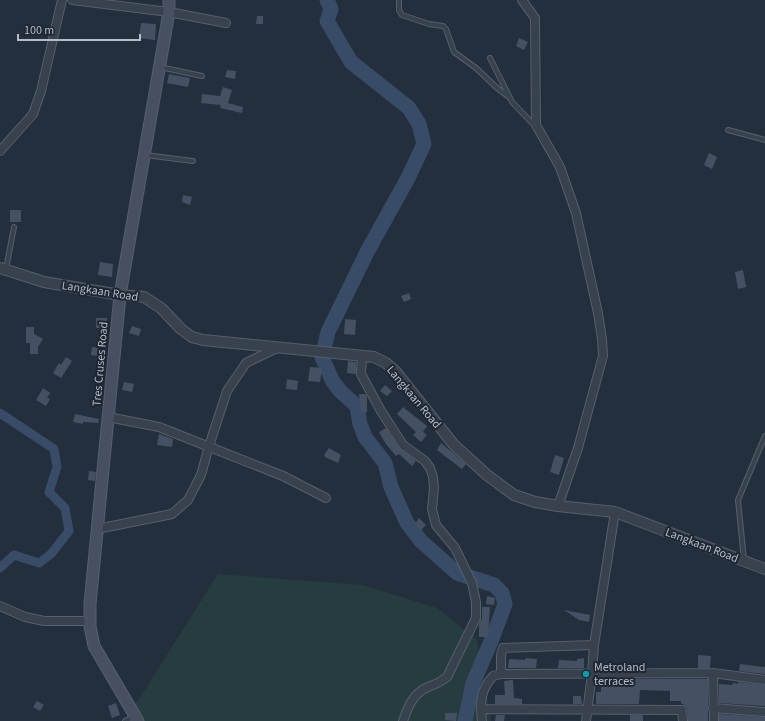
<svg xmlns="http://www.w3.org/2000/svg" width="765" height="721" viewBox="0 0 765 721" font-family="'Source Sans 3',sans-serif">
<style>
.green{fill:#263c3f}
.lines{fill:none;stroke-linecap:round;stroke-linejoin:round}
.canal{stroke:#394c67;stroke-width:9}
.river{stroke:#394c67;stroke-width:15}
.building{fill:#455162}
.service-casing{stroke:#565f6c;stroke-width:6}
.minor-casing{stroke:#565f6c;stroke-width:10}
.tertiary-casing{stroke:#565f6c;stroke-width:12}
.secondary-casing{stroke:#565f6c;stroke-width:13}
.service{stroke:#38414e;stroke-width:4}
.minor{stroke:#38414e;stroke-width:8}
.tertiary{stroke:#38414e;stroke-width:10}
.secondary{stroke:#465061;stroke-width:11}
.culture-dot{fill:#0f9aa8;stroke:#1d2633;stroke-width:1.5}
.labels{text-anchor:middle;stroke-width:4;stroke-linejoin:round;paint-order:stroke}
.street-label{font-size:12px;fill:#b4bcc9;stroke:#1d2633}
.poi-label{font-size:12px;fill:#b4bcc9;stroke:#1d2633;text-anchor:start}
</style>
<rect width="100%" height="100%" fill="#242f3e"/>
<path class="green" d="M218 574 363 585 437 608 477 639 491 721H125Z"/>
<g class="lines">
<path class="canal" d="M0 413 54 449 57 467 49 492 65 508 69 531 51 554 39 563 14 555 0 568"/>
<path class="river" d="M327 0 331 9 327 21 351 62 409 108 419 124 424 144 408 178 367 252 328 332 322 357 332 380 340 391 357 406 360 424 365 437 385 463 391 487 407 523 421 541 457 573 494 585 502 593 505 604 492 639 473 683 465 721"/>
</g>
<path class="building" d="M257 16H263V24H256Z
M141 23 156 24 155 40 139 38Z
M519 38 528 42 524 50 516 46Z
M227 70 236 71 235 79 225 77Z
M169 74 190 78 188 87 167 83Z
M223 87 232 90 228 103 243 107 242 113 220 108 221 105 201 103 202 94 220 96Z
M709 153 717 157 712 169 704 165Z
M183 195 192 197 190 205 182 202Z
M10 210H21V222H10Z
M100 262 113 264 112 277 98 275Z
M743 270 746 287 738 289 735 272Z
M409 293 411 299 404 302 401 296Z
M96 318H107V329L96 328Z
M345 319 356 320 355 335 344 334Z
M132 326 141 329 139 336 129 333Z
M26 327H34V334L43 339 38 347V354H30V343H26Z
M92 347 98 348 97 356 91 355Z
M66 357 72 361 61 378 53 373 59 363 61 365Z
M348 361 356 362V374L347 373Z
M310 367 322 368 320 382 308 381Z
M287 379 298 381 297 390 286 389Z
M124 382 134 384 132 392 122 390Z
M385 385 392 391 387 396 380 391Z
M43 388 50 393 47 398 50 399 46 406 36 400Z
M359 394H365L367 396V412L361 413Z
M403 407 427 426 423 432 427 435 421 442 413 435 416 432 397 414Z
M75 414 99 419 98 423 83 422V424L73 422Z
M386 428 399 448 416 461 412 466 399 454 396 456 386 444 379 432Z
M159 434 173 439 172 447 157 445Z
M441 443 466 464 462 469 437 450Z
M329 448 341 455 338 463 325 457 324 455Z
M555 455 564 458 559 475 550 472Z
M89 471 96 472 95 481 88 480Z
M419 518 426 525 421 530 415 524Z
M487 596 495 598 494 605 486 604Z
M482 607H490L488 637H479V624L482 618Z
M564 610 590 615 589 622 579 620Z
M698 655 711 656 710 668H698Z
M525 658 537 659 536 668H508L509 659 525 660Z
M584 658V668H558L559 660 577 661V659Z
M740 664 765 667V674L739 671Z
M601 679H708V721H688L687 707 683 704H681V701H670V691L640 690 639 704H596V692H601Z
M513 680 514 698 522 699V704H495V695H505L504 681Z
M738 682 765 685V706L719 703V684L732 685 733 683 738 684Z
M573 696H581L582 704H573Z
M37 701 44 705 40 711 33 707Z
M116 703 120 715 112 718 108 706Z
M445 713H457L456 721 445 720Z
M719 714 765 717V721H719Z
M496 715H505L504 721H495Z
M630 715H643V721H630Z"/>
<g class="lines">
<defs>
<path id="service" d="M399 0V10L402 15 429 24 443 26 446 29 454 52 476 68 497 88 509 97
M490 58 512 102 532 123 536 125
M160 67 202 76
M728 130 765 140
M145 155 193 161
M6 269 14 227
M744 560 738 500 765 436
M125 721 135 716"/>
<path id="minor" d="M72 0 169 12 226 23
M522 0 535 18 536 125 560 167 576 213 598 313 602 339 603 356 578 448 558 506
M0 151 33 114 41 91 62 0
M362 356 361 374 381 411 403 445 425 461 430 468 433 477 434 488 432 509 436 525 455 548 472 583 476 602V618L447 677C441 682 436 684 428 687 413 693 408 707 403 721
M108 417 159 427 283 476 326 498
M97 529 172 514 188 500 201 475 209 446 227 391 246 363 277 348
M0 606 25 617 44 621H90
M713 673 714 721
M501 674V655L503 648 594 645
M713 708 765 712
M481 709 682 710 683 721
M482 721C480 702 480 691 493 676L501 674 713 673 765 680
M586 721 592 673 594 645 615 512"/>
<path id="tertiary" d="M0 268 44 282 120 295 144 297 161 308 181 329 192 337 203 340 374 357 386 363 396 372 454 445 487 475 514 495 535 502 558 506 615 512 765 569"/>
<path id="secondary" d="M138 721 94 646 90 626V604L120 295 169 12V0"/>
</defs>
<use href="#service" class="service-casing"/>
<use href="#minor" class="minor-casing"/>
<use href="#tertiary" class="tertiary-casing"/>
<use href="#secondary" class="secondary-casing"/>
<use href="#service" class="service"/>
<use href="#minor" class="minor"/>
<use href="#tertiary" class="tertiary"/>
<use href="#secondary" class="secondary"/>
</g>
<circle class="culture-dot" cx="586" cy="674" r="4"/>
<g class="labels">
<g class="street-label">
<text transform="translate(100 291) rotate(9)" y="4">Langkaan Road</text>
<text transform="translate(100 364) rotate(-85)" y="4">Tres Cruses Road</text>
<text transform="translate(414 397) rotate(50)" y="4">Langkaan Road</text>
<text transform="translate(702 545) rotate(21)" y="4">Langkaan Road</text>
</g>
<g class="poi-label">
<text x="594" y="671">Metroland<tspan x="594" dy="14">terraces</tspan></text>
</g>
</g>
<path d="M18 34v6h122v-6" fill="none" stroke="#b4bcc9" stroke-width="2"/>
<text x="24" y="34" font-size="12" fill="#b4bcc9" stroke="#1d2633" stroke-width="3" paint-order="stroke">100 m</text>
</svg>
